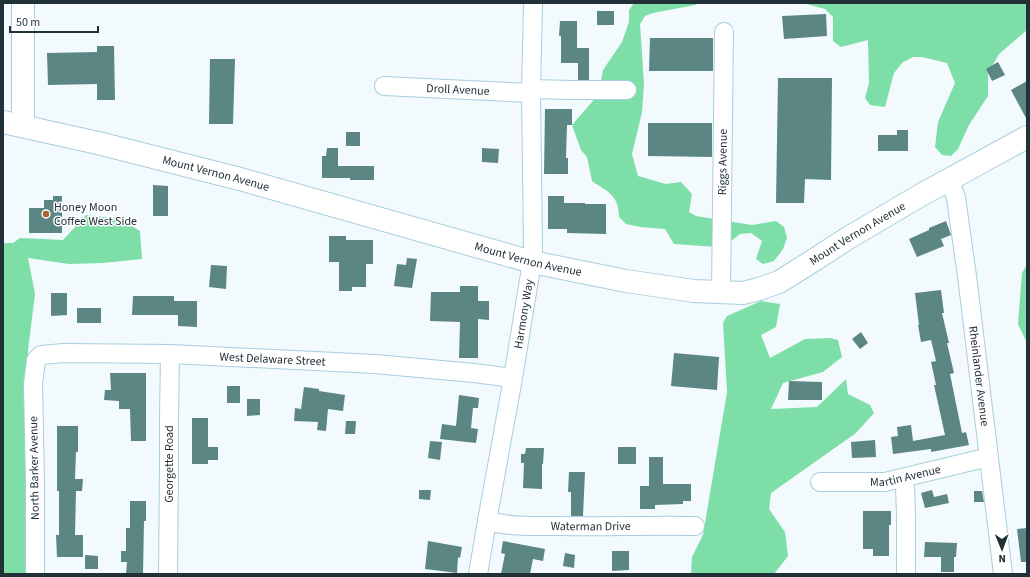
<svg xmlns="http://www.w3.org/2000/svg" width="1030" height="577" viewBox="0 0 1030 577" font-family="'Source Sans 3',sans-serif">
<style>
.forest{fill:#7ddea7}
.building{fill:#5b8683}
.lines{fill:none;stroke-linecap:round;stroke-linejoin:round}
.minor-casing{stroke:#a8cedf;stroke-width:20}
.major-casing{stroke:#a8cedf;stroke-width:24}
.minor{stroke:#fff;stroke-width:18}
.major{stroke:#fff;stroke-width:22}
.poi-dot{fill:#a96634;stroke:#fff;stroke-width:1.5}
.labels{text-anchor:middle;stroke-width:3;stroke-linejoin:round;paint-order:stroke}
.street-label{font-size:12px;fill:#223138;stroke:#fff}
.poi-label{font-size:12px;fill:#223138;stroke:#fff;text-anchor:start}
</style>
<rect width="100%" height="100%" fill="#f2fafd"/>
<path class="forest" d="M634 3H699L695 5 653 13 645 16 640 24 644 84 642 112 632 154 638 176 666 184 681 182 692 194 689 212 696 216 752 225 776 221 784 227 787 238 783 249 774 261 763 264 756 259 762 241 751 233 740 234 723 247 702 246 674 244 665 229 640 227 626 224 619 217C618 194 609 193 592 181L587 157 581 150 572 125 598 95 603 70 622 42 629 22V10Z
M803 3H1027V30L999 54 988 73V96L969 125 958 149 951 156 942 155 935 147 938 122 955 83 947 63 922 57H913L902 63 894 73 885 107 870 105 865 98 869 83 868 40 841 47 833 41V17L825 9Z
M86 215 119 219 140 231 142 259 103 263 69 264 28 258 35 294 28 350V453L25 574H3V243H13L20 238 63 240Z
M1027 264V343L1018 324 1022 273Z
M761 301 780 304 776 327 761 335 770 358 805 339 830 338 838 340 842 357 823 372 783 383 771 409 817 407 846 379 848 394 870 405 874 413 856 433 771 493 769 509 785 532 788 556 774 574H691L692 557 703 535 727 392 723 323 727 316Z"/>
<path class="building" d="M597 11H614V25H597Z
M826 14 827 36 784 39 782 16Z
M560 21H577V48H589V80H578V63H561V36H559Z
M650 38H713V71H649Z
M97 46H114L115 100H97V84L48 85 47 53 97 52Z
M210 59H235L233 124H209Z
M998 62 1005 75 992 81 986 69Z
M778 78H832L831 180 805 179 804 203H776Z
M1027 81V120L1011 90Z
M545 109H572V125H567L566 158H568V174H544Z
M648 123H712V157L648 156Z
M897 130H908V151H878V135H897Z
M346 132H360V146H346Z
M327 148H338V166H374V180H350V178H322V156H326Z
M482 148 499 149 498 163 482 162Z
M153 185 168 186V216H153Z
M53 196H62V233H29V208H44V200H53Z
M548 196H564V203H585V204H606V234L567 233V229H548Z
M946 221 951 235 941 239 944 246 917 257 909 239 929 230V228Z
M329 236H346V240H373V264H366V287H352V291H339V262H329Z
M407 258 417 259 412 288 394 286 397 264 406 265Z
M211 265 227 266 226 289 209 287Z
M460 286H478V301H489V320L478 319V358H459L460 322 430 321 431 292H460Z
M941 290 944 313H942L949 343H947L954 373 950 374 962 433 966 432 969 445 931 452V449L893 454 891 437 898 436 897 427 911 425 913 441 945 435 934 385H936L931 362 936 361 931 340 921 342 918 325H919L915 293Z
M51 293H67V315L51 316Z
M133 296H174V301H197V327L178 326V315H132Z
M77 308H101V323H77Z
M861 332 868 343 860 349 852 339Z
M674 353 719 357 717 390 671 386Z
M110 373H146V441H131L130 409H119V401L104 400 105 390H111Z
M789 381 822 382V400H788Z
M227 386H240V403H227Z
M304 387 319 389V391L345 395 343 411 328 409 326 431 317 430 318 422 294 421 295 408 301 409Z
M459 395 479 398 478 408H473L471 428 478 429 476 443 440 439 442 424 456 426Z
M247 399H260V415L247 416Z
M192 418H208V447H218V460H208V464H192Z
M346 421H356L355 434H345Z
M57 426H78V452H76L75 479H83L82 491H76L75 535H83V557H57L56 535H59V491H57Z
M875 440 876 457 852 458 851 442Z
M430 441 442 442 440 460 428 458Z
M618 447H636V464H618Z
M526 448H544L543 464H542V489L523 488 524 463H521V454H525Z
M649 457H663V484H691V501H683V504L655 505V509H640V486H649Z
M569 472H585L583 516H571V492H568Z
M419 490H431L430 500 419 499Z
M932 490 934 497 947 494 949 503 925 508 921 493Z
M974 491H982L984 502H974Z
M130 501H146V521H144L143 574H126L127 562H121V551H126V528H130Z
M863 511H891V525H889V556H873V549H863Z
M1027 528V562H1021L1017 529Z
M428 541 462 547 460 558 458 557 457 573 425 569Z
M503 541 545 549 543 561 533 559 530 574H501L505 554 501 553Z
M925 542 957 543 956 557H954V572H941V557H924Z
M612 551H629V570L612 571Z
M565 553 575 555 574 568 563 566Z
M85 555 98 556V569H85Z"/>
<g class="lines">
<defs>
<g id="minor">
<path id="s1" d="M384 86 531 93"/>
<path d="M531 89 573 90H627"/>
<path id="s2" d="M949 180 953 189 956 198 967 276 1003 574"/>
<path id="s3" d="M721 292 724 32"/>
<path d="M903 478 905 486 906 516V574"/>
<path id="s4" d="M820 482H885L989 457"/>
<path id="s5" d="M487 521C510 527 536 526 560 526 605 527 650 525 695 526"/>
<path id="s6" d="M35 574V481L33 384 36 360 41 355 64 353 170 354 375 364 474 373 513 378"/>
<path id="s7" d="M168 574 169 466V418L170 354"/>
<path id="s8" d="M478 574 487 521 513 378 532 262 533 248 531 93 533 3"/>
</g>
<g id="major">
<path id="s9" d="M3 122 98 143 240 179 532 262 626 281 694 291 743 293 759 289 779 282 811 262 848 238 921 195 1027 137"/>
<path d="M23 126V3"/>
</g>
</defs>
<use href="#minor" class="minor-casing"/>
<use href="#major" class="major-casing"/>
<use href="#minor" class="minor"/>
<use href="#major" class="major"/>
</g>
<circle class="poi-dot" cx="46" cy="214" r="4"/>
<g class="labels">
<g class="street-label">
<text dy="4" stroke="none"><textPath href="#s1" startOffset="74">Droll Avenue</textPath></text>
<text dy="4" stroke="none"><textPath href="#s3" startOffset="130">Riggs Avenue</textPath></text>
<text dy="4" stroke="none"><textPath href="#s9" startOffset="219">Mount Vernon Avenue</textPath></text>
<text dy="4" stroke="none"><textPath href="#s9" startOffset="891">Mount Vernon Avenue</textPath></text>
<text dy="4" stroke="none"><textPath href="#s9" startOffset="543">Mount Vernon Avenue</textPath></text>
<text dy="4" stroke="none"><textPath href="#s8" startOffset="264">Harmony Way</textPath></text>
<text dy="4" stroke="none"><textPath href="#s6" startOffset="453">West Delaware Street</textPath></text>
<text dy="4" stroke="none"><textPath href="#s2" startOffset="199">Rheinlander Avenue</textPath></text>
<text dy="4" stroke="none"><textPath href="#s7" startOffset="110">Georgette Road</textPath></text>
<text transform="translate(34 468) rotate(-91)" y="4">North Barker Avenue</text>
<text dy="4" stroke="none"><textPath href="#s4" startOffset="86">Martin Avenue</textPath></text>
<text dy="4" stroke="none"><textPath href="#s5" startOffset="104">Waterman Drive</textPath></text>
</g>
<g class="poi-label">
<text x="54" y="211">Honey Moon<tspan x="54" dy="14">Coffee West Side</tspan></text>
</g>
</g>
<rect width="1030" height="577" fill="none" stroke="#223138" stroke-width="8"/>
<g transform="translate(1002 549) rotate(179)" stroke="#ffffff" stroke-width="3" paint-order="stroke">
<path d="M0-3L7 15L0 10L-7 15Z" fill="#223138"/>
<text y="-6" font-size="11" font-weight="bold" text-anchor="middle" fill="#223138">N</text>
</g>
<path d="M10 26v6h88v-6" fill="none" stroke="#223138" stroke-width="2"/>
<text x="16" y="26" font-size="12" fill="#223138" stroke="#ffffff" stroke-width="3" paint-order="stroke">50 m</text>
</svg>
